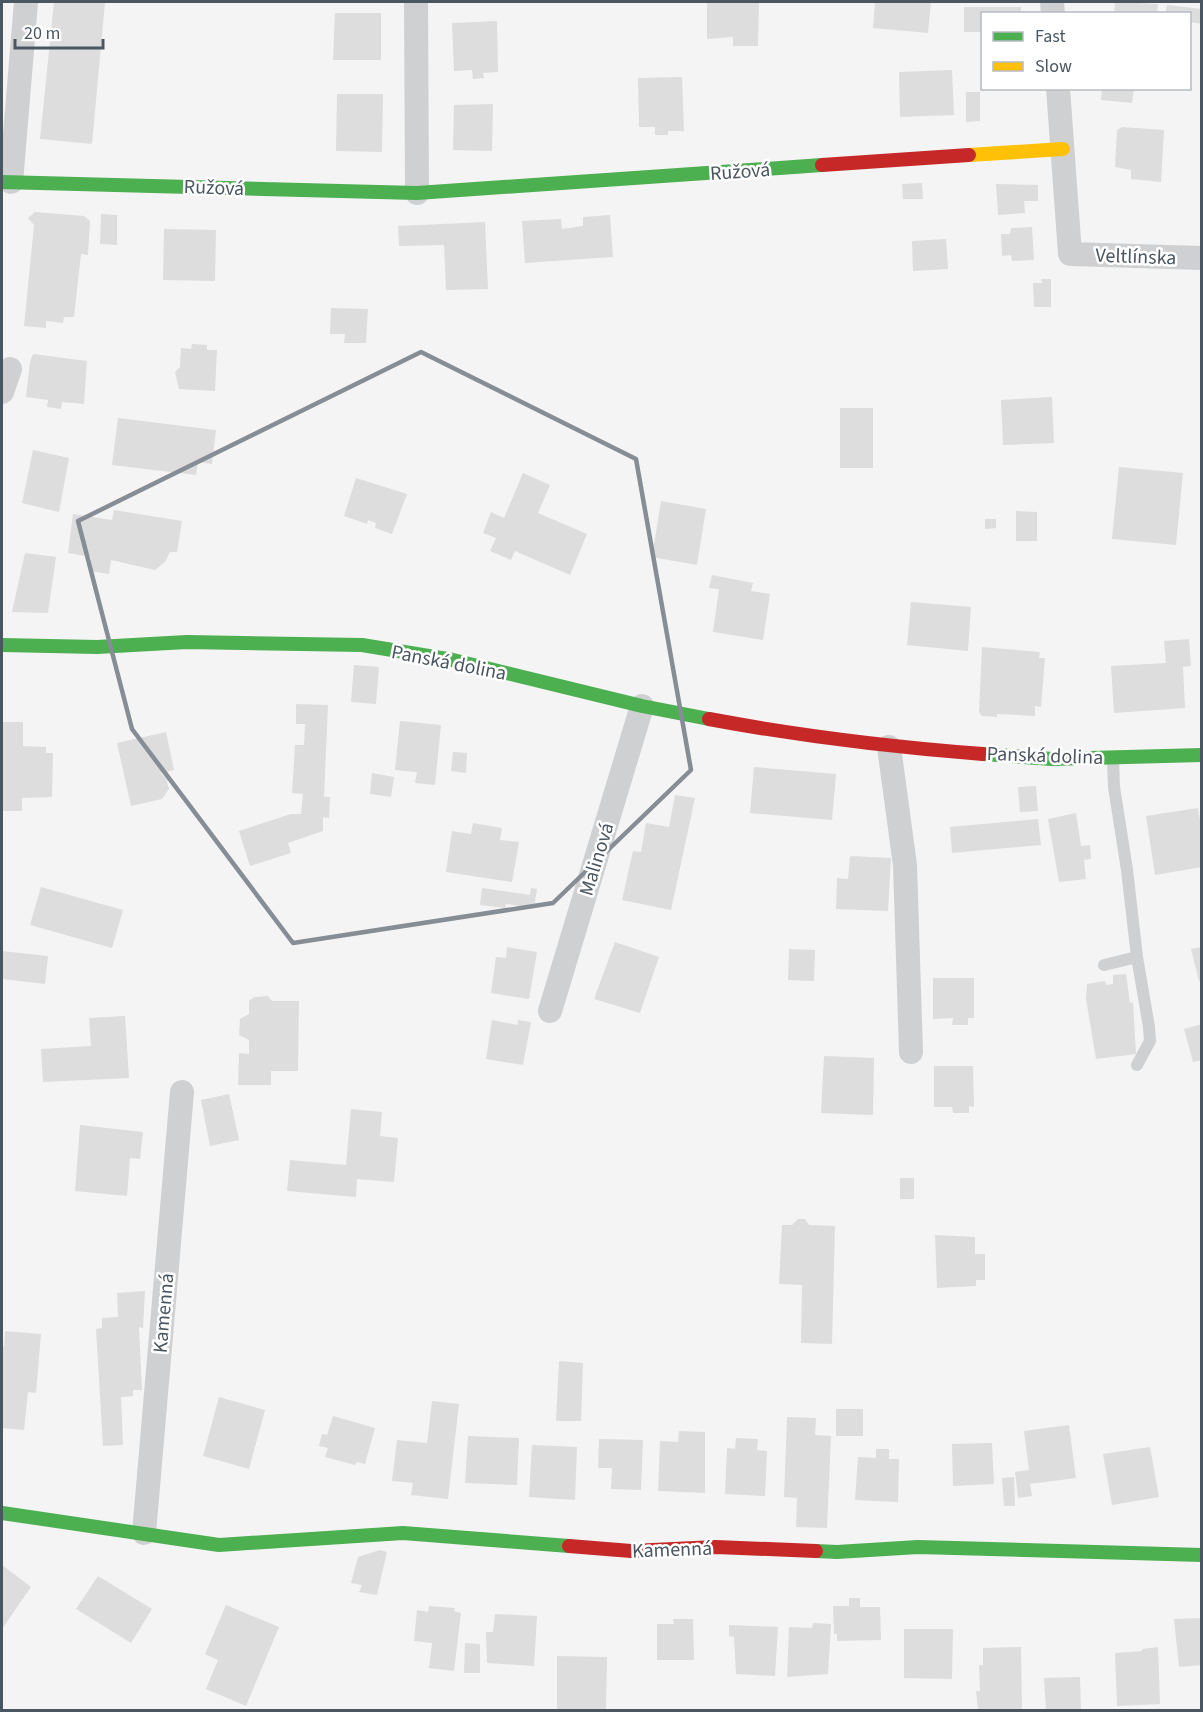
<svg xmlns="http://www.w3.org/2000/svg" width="1203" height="1712" viewBox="0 0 1203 1712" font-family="'Source Sans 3',sans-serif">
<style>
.building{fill:#ddddde}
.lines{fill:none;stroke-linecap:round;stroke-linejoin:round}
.lane{stroke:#ced0d2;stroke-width:12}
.street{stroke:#ced0d2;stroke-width:24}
.fast{stroke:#4caf50;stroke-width:14}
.slow{stroke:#ffc107;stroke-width:14}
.jam{stroke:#c62828;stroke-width:14}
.marked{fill:none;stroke:#868d94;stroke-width:4.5;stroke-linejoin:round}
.labels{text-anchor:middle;stroke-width:5;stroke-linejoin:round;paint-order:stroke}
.street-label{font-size:20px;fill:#4a5661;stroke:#fff}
</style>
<rect width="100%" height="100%" fill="#f4f4f4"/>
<path class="building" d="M54 2H105L92 144 40 139Z
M707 2H759L758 46H733V37L707 39Z
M875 2H931L928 33 873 28Z
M1115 2 1158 4 1157 14H1114Z
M1167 5 1202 9V24L1190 22V14H1165Z
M964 7H1021V14H982V32H964Z
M335 13H381V60H333Z
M497 21 498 72 483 73 484 78 473 79 472 70 454 71 452 23Z
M952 70 954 115 900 117 899 72Z
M682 77 684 131H668V135H655V127H639L638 78Z
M1102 88H1134L1132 103 1101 100Z
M966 92H980V121L966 122Z
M337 94H383L382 152 336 151Z
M493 104 492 151 453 150 454 105Z
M1122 127 1164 130 1161 182 1131 179V170L1115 167 1117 130Z
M922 183 923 199H903L902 184Z
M996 184 1038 185V201H1024L1025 213 998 215Z
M35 212 84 216 90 221 88 255 81 254 74 317H64L63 323 46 321V328L24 326 34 225 28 218Z
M101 214 117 215V245L100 244Z
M610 215 613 257 525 263 522 221 561 219 562 229 583 226V217Z
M485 222 488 289 446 290 444 245 399 246 398 226Z
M1032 227 1034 260 1012 261 1011 255 1002 256 1001 234H1010L1011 228Z
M164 229 216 230 215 281 163 280Z
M946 239 948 269 913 271 912 241Z
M1041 279H1051V307H1034L1033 283H1042Z
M331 308 368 309 366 343H344L345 334H330Z
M192 344 207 345V350H217L215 391 179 389 175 372 180 367 181 348 191 349Z
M33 354 87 361 84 404 62 402 61 409 47 407 48 400 26 397 30 362Z
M1052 397 1054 443 1003 445 1001 400Z
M840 408H873V468H840Z
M118 418 216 430 212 464 198 462 196 475 112 465Z
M33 450 69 458 59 512 22 503Z
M1119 467 1183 473 1176 545 1112 539Z
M523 473 550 485 538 513 587 534 570 575 515 551 511 560 490 551 496 538 483 533 491 512 504 518Z
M356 478 407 494 392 534 375 528 376 523 368 520 367 524 344 516Z
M661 501 706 509 697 565 652 557Z
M114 510 182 521 177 552H170L165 562 155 570 111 560 109 574 89 571 91 557 68 553 73 514 112 520Z
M1016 511 1037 512V541H1016Z
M985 519H996V528L985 529Z
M25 553 56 557 48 613 12 612Z
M712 575 753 583 751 591 770 594 763 640 713 632 719 589 709 588Z
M911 602 971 607 968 651 907 645Z
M1189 639 1191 666 1183 667 1185 708 1114 713 1111 666 1166 663 1164 641Z
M982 647 1040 652 1039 658H1045L1041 707 1035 706V716L997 714V717L982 716 979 712Z
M354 665 379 667 376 704 351 702Z
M296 704 328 705 324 797H330L329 818 323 817V831L288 843 291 853 250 866 239 831 291 814H301L303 794 292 793 295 745H304L305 724H296Z
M400 721 441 725 435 785 415 783 417 772 395 770Z
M2 722H23V746L46 747V753H53L52 797 22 798V811H2Z
M166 732 174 770 161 773 166 778 169 789 162 799 131 806 117 743Z
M453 752 467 753 466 773 451 771Z
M754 767 836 774 832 820 750 813Z
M372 773 394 777 391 797 370 794Z
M1036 786 1038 811 1020 812 1018 787Z
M675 795 695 798 671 910 622 900 633 851 641 852 646 823 669 827Z
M1198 808 1202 831V867L1155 875 1146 816Z
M1076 813 1081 846 1090 845 1091 859 1084 860 1086 879 1059 882 1048 819Z
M1038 819 1041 845 952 853 950 827Z
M473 823 502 828 500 840 519 842 512 882 446 872 452 831 471 834Z
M850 856 891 858 888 911 836 909 837 878 848 879Z
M41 887 123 910 112 948 30 925Z
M482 888 530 895 531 888 537 889 534 908 506 904 505 908 480 905Z
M615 942 659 957 640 1013 594 999Z
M507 947 537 952 529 999 491 993 496 957 506 958Z
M1202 947V981H1199L1191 949Z
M789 949 815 950 814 981 788 980Z
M2 951 48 956 45 984 2 979Z
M1126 974 1130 1003 1133 1002 1136 1054 1096 1059 1086 999 1087 984 1105 981 1106 985 1113 984V975Z
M933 978H974V1018H968V1025H952L953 1018 933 1019Z
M268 996 272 1001H299L298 1071H271V1085H238L239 1053 249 1054V1040L239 1035 240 1019 249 1014V1001L254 997Z
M125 1016 129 1078 43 1082 41 1049 91 1046 89 1018Z
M492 1020 518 1025V1020L531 1022 523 1065 486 1059Z
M1202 1024V1060L1193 1062 1184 1029Z
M824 1056 874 1058 873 1115 821 1113Z
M934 1066H973L974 1107 969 1106V1113H953L952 1107H934Z
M229 1094 239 1140 210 1146 201 1100Z
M351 1109 382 1112 380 1136 398 1138 394 1182 357 1179 356 1197 287 1191 290 1160 346 1165Z
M80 1125 143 1132 140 1159 130 1158 127 1196 75 1191Z
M900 1178H914V1199H900Z
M798 1219H805L809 1225 835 1226 832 1344 801 1343 802 1285 779 1284 782 1225H792Z
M935 1235 975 1237V1254H985V1280H976V1286L937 1288Z
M145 1291 143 1328 139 1327 142 1390H133V1396L121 1397 123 1445 103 1446 96 1329 102 1328V1318L118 1317 117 1293Z
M5 1331 41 1334 36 1393 28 1392 24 1430 2 1428V1347H4Z
M559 1361 583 1363 581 1421H556Z
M219 1397 265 1410 249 1469 203 1456Z
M432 1401 459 1404 448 1499 411 1495 413 1483 392 1481 397 1440 427 1443Z
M836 1409H863V1436H836Z
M333 1416 375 1428 365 1464 357 1462 355 1465 325 1457 328 1448 319 1446 322 1434 327 1435Z
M787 1417 816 1418 815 1435 831 1436 827 1528 796 1527 797 1498 784 1497Z
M1069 1425 1076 1478 1030 1484 1032 1496 1018 1498 1015 1472 1029 1470 1024 1431Z
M679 1431 705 1432V1493L658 1491 660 1441 678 1442Z
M468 1436 519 1438 517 1485 465 1483Z
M736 1438 758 1439 757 1450 767 1451 765 1496 725 1494 727 1448 735 1449Z
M599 1439 643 1440 641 1490 611 1489 612 1468H598Z
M992 1443 994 1484 953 1486 952 1444Z
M532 1445 577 1447 575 1500 529 1497Z
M1150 1447 1159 1497 1112 1505 1103 1454Z
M876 1449H889V1459H899L898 1502 855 1500 858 1457 876 1458Z
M1014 1477 1015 1506H1004L1002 1478Z
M380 1550 387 1552 377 1595 359 1592 362 1585 351 1583 358 1557Z
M2 1565 31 1587 2 1629Z
M98 1576 152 1609 131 1643 76 1609Z
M849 1598H860V1607H880L881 1640 837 1641V1634H834L833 1606H849Z
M226 1605 279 1627 246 1706 206 1689 218 1660 205 1654Z
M429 1606 455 1608 454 1611 461 1613 454 1671 429 1668 432 1643 414 1641 417 1610 428 1612Z
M495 1614 537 1616 534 1666 487 1663 486 1632H493Z
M1202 1618V1665L1179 1667 1174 1619Z
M673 1619H693L694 1660H657V1624H674Z
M813 1623 831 1624 828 1674 787 1677 789 1627 812 1628Z
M729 1625 778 1627 775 1676 736 1674 734 1637 729 1636Z
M904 1629H953L952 1679 904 1678Z
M465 1643 480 1644V1673H464Z
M1021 1647 1022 1710H978L976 1691H980L979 1665H983V1648Z
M1158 1647 1160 1704 1117 1706 1115 1653 1142 1651V1649Z
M557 1656 607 1657 606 1710H557Z
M1080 1677 1081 1710H1046L1044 1678Z"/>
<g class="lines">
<path class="lane" d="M1113 759 1114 787 1127 870 1137 957 1149 1027 1150 1041 1137 1065
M1104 965 1137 957"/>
<path class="street" d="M416 2 417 193
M1052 2 1053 14
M1058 88 1070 254 1202 258
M11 182 26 2
M2 392 10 369
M889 747 905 865 911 1052
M550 1011 642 706
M144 1533 182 1092"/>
<path class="fast" d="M2 182 417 193 822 165
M2 645 97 647 187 642 362 645 453 660 642 706 709 719
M983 754 1052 759 1202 755
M2 1513 219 1545 403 1533 569 1546
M816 1551 837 1552 918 1547 1202 1555"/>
<path class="slow" d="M969 155 1063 149"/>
<path class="jam" d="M822 165 969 155
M709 719C800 736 891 747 983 754
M569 1546 631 1551 716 1547 816 1551"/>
</g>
<path class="marked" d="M421 352 636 459 691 770 553 903 293 943 132 729 78 521Z"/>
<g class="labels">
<g class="street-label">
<text transform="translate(740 171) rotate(-4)" y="7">Ružová</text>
<text transform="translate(214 187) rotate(2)" y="7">Ružová</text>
<text transform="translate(1136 256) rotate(2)" y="7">Veltlínska</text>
<text transform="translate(449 662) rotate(11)" y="7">Panská dolina</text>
<text transform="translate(1045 755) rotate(2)" y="7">Panská dolina</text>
<text transform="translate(596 859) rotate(-73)" y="7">Malinová</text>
<text transform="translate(163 1313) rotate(-85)" y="7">Kamenná</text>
<text transform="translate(672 1549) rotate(-2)" y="7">Kamenná</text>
</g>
</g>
<rect width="1203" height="1712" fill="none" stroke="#4a5661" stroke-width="6"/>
<rect x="981" y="12" width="210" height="78" fill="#ffffff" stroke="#b7bbc0" stroke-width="1.5"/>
<rect x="993" y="32" width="30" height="9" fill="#4caf50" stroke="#b7bbc0" stroke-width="1.5"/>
<text x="1035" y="42" font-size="18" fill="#4a5661">Fast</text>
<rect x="993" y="62" width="30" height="9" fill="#ffc107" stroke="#b7bbc0" stroke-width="1.5"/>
<text x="1035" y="72" font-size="18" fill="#4a5661">Slow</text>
<path d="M15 39v9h88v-9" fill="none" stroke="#4a5661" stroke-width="3"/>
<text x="24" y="39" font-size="18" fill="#4a5661" stroke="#ffffff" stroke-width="4.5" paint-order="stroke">20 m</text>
</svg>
